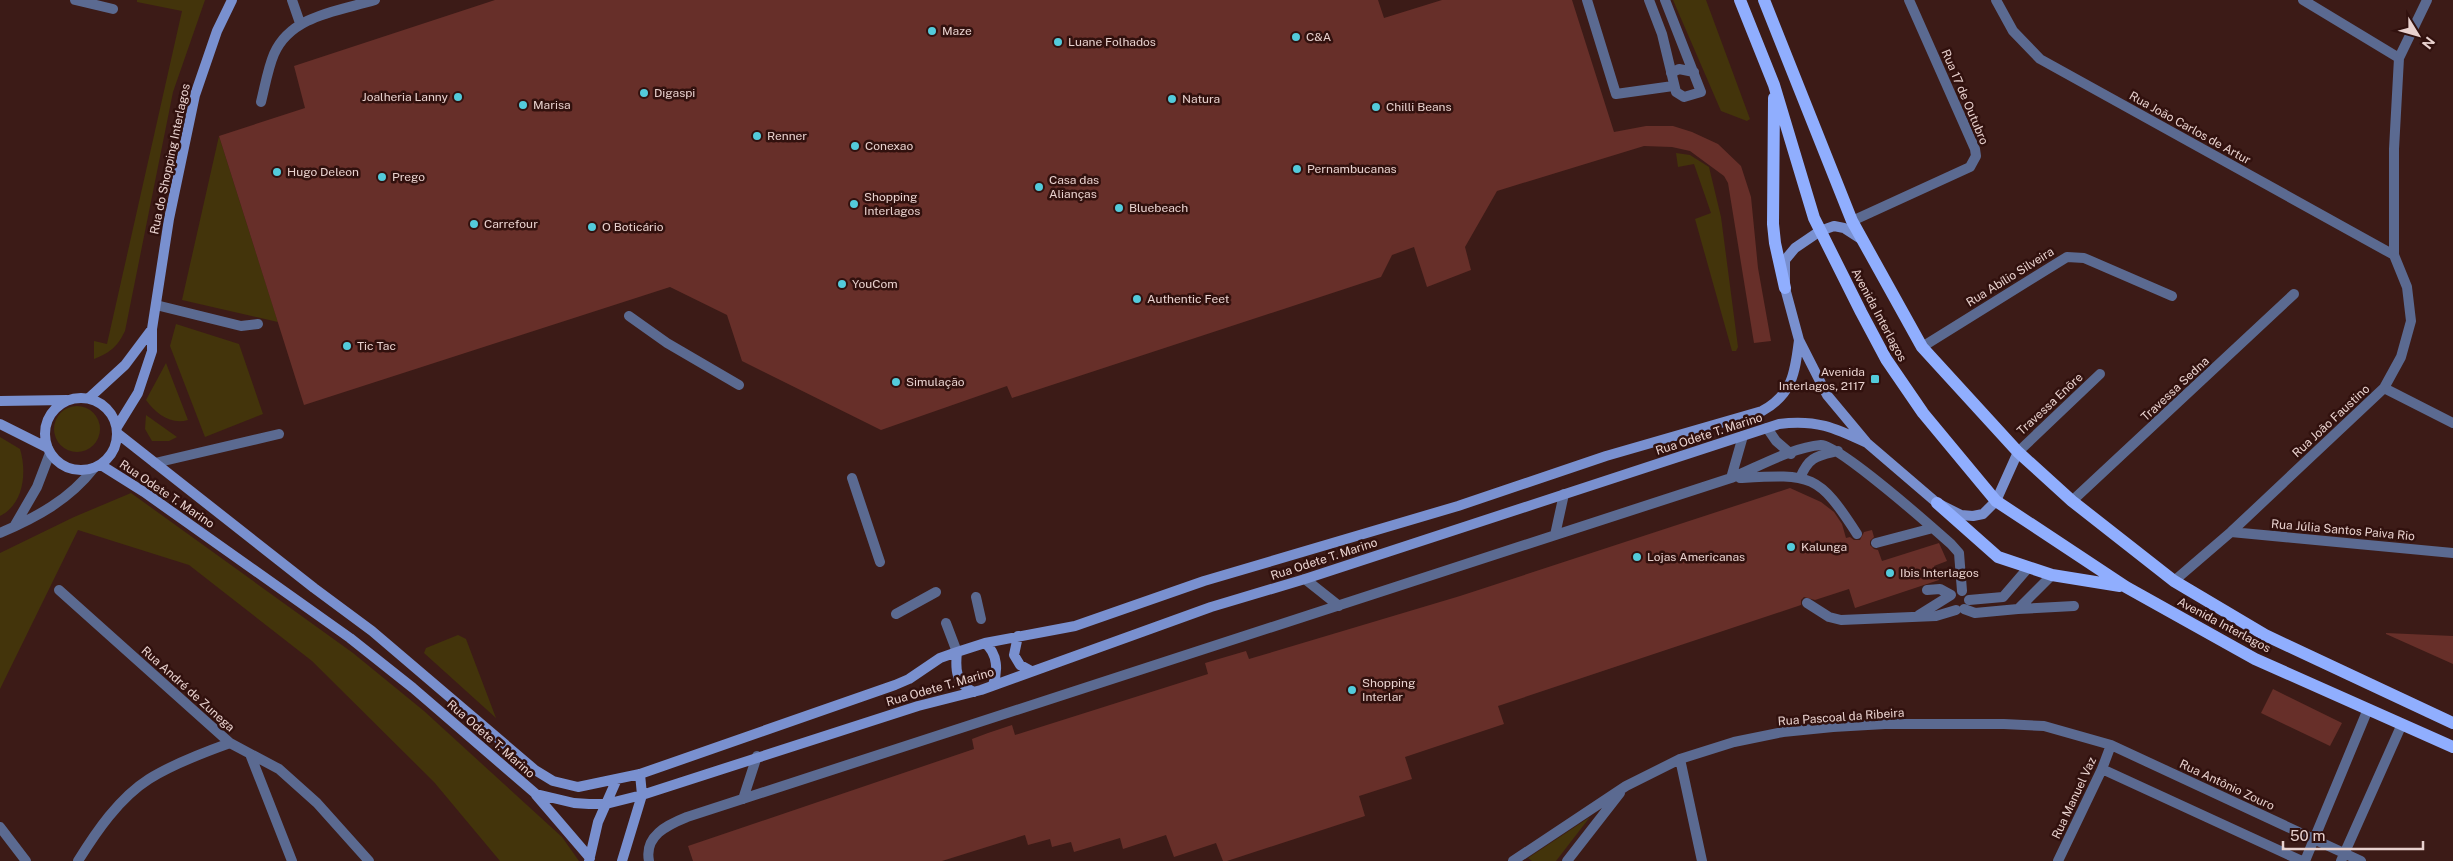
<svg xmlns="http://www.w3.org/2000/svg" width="2453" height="861" viewBox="0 0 2453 861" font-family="'Public Sans',sans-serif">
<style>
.green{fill:#43340b}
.building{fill:#672f29}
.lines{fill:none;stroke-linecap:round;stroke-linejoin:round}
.lane{stroke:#5b6a91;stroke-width:10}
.street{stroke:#5b6a91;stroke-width:10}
.secondary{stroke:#7990cf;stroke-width:10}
.primary{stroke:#90aefe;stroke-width:12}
.poi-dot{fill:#53cbdb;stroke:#31110e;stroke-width:2}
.labels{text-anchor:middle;stroke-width:5;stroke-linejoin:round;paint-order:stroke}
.poi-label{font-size:12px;fill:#e9d2cf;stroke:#31110e;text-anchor:start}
.street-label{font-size:12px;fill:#e9d2cf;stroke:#31110e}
</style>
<rect width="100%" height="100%" fill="#3c1b17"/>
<path class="green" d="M137 0H205L173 92 125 331C117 347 111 352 94 359V341L107 344 182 11 137 2Z
M1673 0H1706L1750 119 1747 121 1721 111Z
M219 136 278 322 182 300Z
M1676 153 1690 155 1709 167 1721 217 1738 347 1736 351H1732L1695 219 1711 213 1694 164 1678 167Z
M176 324 239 344 263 414 205 437 170 346Z
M166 363 188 420C171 425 156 414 146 400Z
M54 429a23 23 0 1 1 46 0a23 23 0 1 1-46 0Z
M146 415 177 437 169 441H152L145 429Z
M0 437 20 449C27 472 24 504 0 516Z
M131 493 353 653 424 711 562 837 579 861H500L434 782 312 661 189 565 78 530 0 689V553L74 517Z
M458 635 466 639 496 718 424 653 426 648Z
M1590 817 1556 861H1532L1528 858Z"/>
<path class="building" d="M495 0H1378L1384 18 1442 0H1572L1614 132 1646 126H1673L1692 132 1718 144 1741 166 1751 197 1758 268 1771 341 1754 343 1728 183 1724 176 1690 151 1672 147 1644 146 1497 191 1465 247 1471 270 1427 287 1414 247 1392 255 1381 277 1012 398 1007 386 881 430 742 361 727 315 670 287 304 405 219 136 305 108 294 66Z
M1790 488 1821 502 1834 512 1842 524 1846 538 1850 537 1854 540H1860L1864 532 1872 530 1874 537 1870 541V545L1874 549 1878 550 1882 561 1939 543 1947 561 1934 566 1939 580 1855 608 1849 589 1815 600 1804 597 1801 600V605L1498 706 1504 724 1405 757 1412 779 1359 796 1365 816 1227 861H1223L1216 843 1174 857 1166 835 1123 849 1120 838 1074 852 1071 842 1052 847 1050 839 1028 845 1025 835 942 861H693L688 846 974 749 972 739 988 733 1012 725 1015 735 1208 674 1205 663 1246 651 1249 659 1460 596Z
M2386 633 2453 636V664L2386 634Z
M2273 689 2342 723 2330 746 2261 713Z"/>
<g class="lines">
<path class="lane" d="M75 0 113 9
M292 0 300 23
M1587 0 1616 94 1673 86
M1649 0 1662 34 1676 92 1684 97 1701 92 1665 0
M1671 73 1679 69 1694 72
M261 102C265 86 268 68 274 54 291 15 339 11 375 0
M156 305 241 326 258 324
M629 316 667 343 739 385
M1767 428 1776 441 1791 454
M155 463 279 434
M852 478 880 562
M1731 478 1743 436
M1740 478C1811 474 1818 473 1857 534
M1800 478C1809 456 1817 456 1838 451
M1555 535 1564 494
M1876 543 1933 528
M1305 579 1339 606
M976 597 981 619
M1969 600 2003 597 2028 568
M1807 603 1829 617 1841 620 1936 616 1956 610
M1964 609 1975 613 2018 609 2052 575
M2018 609 2074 606
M896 614 936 592
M1919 615 1951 595 1940 589 1927 590
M946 623 957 652
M743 799 757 756
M649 861C644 836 667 825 687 817L1731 478C1758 467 1793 447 1821 445 1838 444 1933 528 1951 544L1959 553 1962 591"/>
<path class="street" d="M1996 0 2013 31 2040 59 2394 255
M2303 0 2399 58
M1852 221 1970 167 1976 156 1975 149 1909 0
M1922 347 2067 257 2084 258 2172 296
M2384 388 2453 423
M2018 452 2100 374
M2072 501 2294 294
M15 525 37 487 50 453
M2231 532 2453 553
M0 533C37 517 69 500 94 468
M2174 581 2231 532 2384 388 2401 357 2411 321 2407 287 2394 255V149L2399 58 2427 0
M59 590 230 743 279 769 317 803 369 861
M250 754 292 861
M1680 759 1702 861
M2102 769 2302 861
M0 827 26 861
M78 861C96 832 119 798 149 779 173 764 202 753 230 743
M1513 861 1626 786 1680 759 1734 742 1783 732 1833 727 1885 724H2004L2044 726 2111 745 2361 861
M1567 861 1620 793
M2058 861 2102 769 2111 745
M2305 861 2368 709
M2341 861 2402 724"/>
<path class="secondary" d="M1861 239 1844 228 1834 226 1820 231 1795 248 1785 260V288L1799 340 1827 395 1867 443 1937 503 1961 515 1973 516 1983 514 1996 501 2018 452
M45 434a36 36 0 1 1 72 0a36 36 0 1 1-72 0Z
M89 398 125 365 152 329
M0 401 67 400
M0 424 48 448
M117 427 138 393 152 351V329L169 219 195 95 217 31 232 0
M117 433 314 588 372 631 535 770 553 781 578 787 640 774 895 685 909 679 940 658 957 652 985 643 1075 626 1204 581 1458 506 1606 456 1762 411C1793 394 1795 372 1799 340
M101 465 144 492 350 638 413 688 536 794 574 803 589 804H606L642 795 918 706 981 690 1211 607 1305 579 1779 424C1816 419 1835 428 1867 443
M1018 636 1014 655 1020 665 1031 671
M985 643C998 654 998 671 993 685
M957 652C955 670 956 684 974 692
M536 795 590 858
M589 861 598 822 617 779
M622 861 642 795 640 774"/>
<path class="primary" d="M1740 0 1774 85 1814 218 1861 312 1886 359 1923 413 1996 501 2126 587 2255 659 2453 747
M1764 0 1852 221 1922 347 2018 452 2072 501 2174 581 2265 635 2453 723
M1774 98 1773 224 1775 243 1785 288
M1937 503 1998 557 2052 575 2120 586"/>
</g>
<g class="poi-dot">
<circle cx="932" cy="31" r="5"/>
<circle cx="1296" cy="37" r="5"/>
<circle cx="1058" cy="42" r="5"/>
<circle cx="644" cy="93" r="5"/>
<circle cx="458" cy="97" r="5"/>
<circle cx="1172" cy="99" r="5"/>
<circle cx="523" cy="105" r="5"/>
<circle cx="1376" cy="107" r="5"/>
<circle cx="757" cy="136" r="5"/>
<circle cx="855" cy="146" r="5"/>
<circle cx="1297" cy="169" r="5"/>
<circle cx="277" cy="172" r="5"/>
<circle cx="382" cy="177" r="5"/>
<circle cx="1039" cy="187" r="5"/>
<circle cx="854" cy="204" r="5"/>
<circle cx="1119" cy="208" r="5"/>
<circle cx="474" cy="224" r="5"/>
<circle cx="592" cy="227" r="5"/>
<circle cx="842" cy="284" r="5"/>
<circle cx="1137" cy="299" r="5"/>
<circle cx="347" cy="346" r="5"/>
<rect x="1870" y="374" width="10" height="10" rx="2.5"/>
<circle cx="896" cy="382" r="5"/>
<circle cx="1791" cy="547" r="5"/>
<circle cx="1637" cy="557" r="5"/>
<circle cx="1890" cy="573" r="5"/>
<circle cx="1352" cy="690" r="5"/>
</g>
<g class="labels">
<g class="poi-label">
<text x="942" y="35">Maze</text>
<text x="1306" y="41">C&amp;A</text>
<text x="1068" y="46">Luane Folhados</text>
<text x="654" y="97">Digaspi</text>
<text x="448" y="101" text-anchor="end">Joalheria Lanny</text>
<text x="1182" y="103">Natura</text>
<text x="533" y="109">Marisa</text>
<text x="1386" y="111">Chilli Beans</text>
<text x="767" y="140">Renner</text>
<text x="865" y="150">Conexao</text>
<text x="1307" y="173">Pernambucanas</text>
<text x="287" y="176">Hugo Deleon</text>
<text x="392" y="181">Prego</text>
<text x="1049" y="184">Casa das<tspan x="1049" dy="14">Alianças</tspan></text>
<text x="864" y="201">Shopping<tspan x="864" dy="14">Interlagos</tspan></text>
<text x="1129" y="212">Bluebeach</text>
<text x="484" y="228">Carrefour</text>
<text x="602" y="231">O Boticário</text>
<text x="852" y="288">YouCom</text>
<text x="1147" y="303">Authentic Feet</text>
<text x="357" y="350">Tic Tac</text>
<text x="1865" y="376" text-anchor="end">Avenida<tspan x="1865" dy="14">Interlagos, 2117</tspan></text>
<text x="906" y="386">Simulação</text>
<text x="1801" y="551">Kalunga</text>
<text x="1647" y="561">Lojas Americanas</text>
<text x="1900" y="577">Ibis Interlagos</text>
<text x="1362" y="687">Shopping<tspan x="1362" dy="14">Interlar</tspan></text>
</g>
<g class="street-label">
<text transform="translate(1965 97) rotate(67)" y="4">Rua 17 de Outubro</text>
<text transform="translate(2190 128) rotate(29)" y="4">Rua João Carlos de Artur</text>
<text transform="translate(170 159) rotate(-78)" y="4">Rua do Shopping Interlagos</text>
<text transform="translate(2010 277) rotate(-32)" y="4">Rua Abílio Silveira</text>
<text transform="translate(1879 315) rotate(62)" y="4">Avenida Interlagos</text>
<text transform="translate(2175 389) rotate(-43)" y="4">Travessa Sedna</text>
<text transform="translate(2050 404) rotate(-43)" y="4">Travessa Enõre</text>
<text transform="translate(2331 421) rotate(-43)" y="4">Rua João Faustino</text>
<text transform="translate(1709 434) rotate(-18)" y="4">Rua Odete T. Marino</text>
<text transform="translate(167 494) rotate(34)" y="4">Rua Odete T. Marino</text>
<text transform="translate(2343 530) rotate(5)" y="4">Rua Júlia Santos Paiva Rio</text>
<text transform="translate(1324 559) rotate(-18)" y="4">Rua Odete T. Marino</text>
<text transform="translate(2224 625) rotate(28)" y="4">Avenida Interlagos</text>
<text transform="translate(940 687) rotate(-16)" y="4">Rua Odete T. Marino</text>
<text transform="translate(188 689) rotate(42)" y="4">Rua André de Zunega</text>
<text transform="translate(1841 717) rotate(-4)" y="4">Rua Pascoal da Ribeira</text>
<text transform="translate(491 739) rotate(41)" y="4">Rua Odete T. Marino</text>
<text transform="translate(2227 785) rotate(25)" y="4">Rua Antônio Zouro</text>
<text transform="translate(2074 798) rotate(-65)" y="4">Rua Manuel Vaz</text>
</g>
</g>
<g transform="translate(2418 35) rotate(127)" stroke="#31110e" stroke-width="4" paint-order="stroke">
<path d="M0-4L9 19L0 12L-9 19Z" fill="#e9d2cf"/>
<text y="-8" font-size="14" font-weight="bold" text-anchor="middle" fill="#e9d2cf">N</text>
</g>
<path d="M2283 841v8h140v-8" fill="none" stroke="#e9d2cf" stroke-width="2.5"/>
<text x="2290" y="841" font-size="15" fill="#e9d2cf" stroke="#31110e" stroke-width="4" paint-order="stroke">50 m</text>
</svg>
